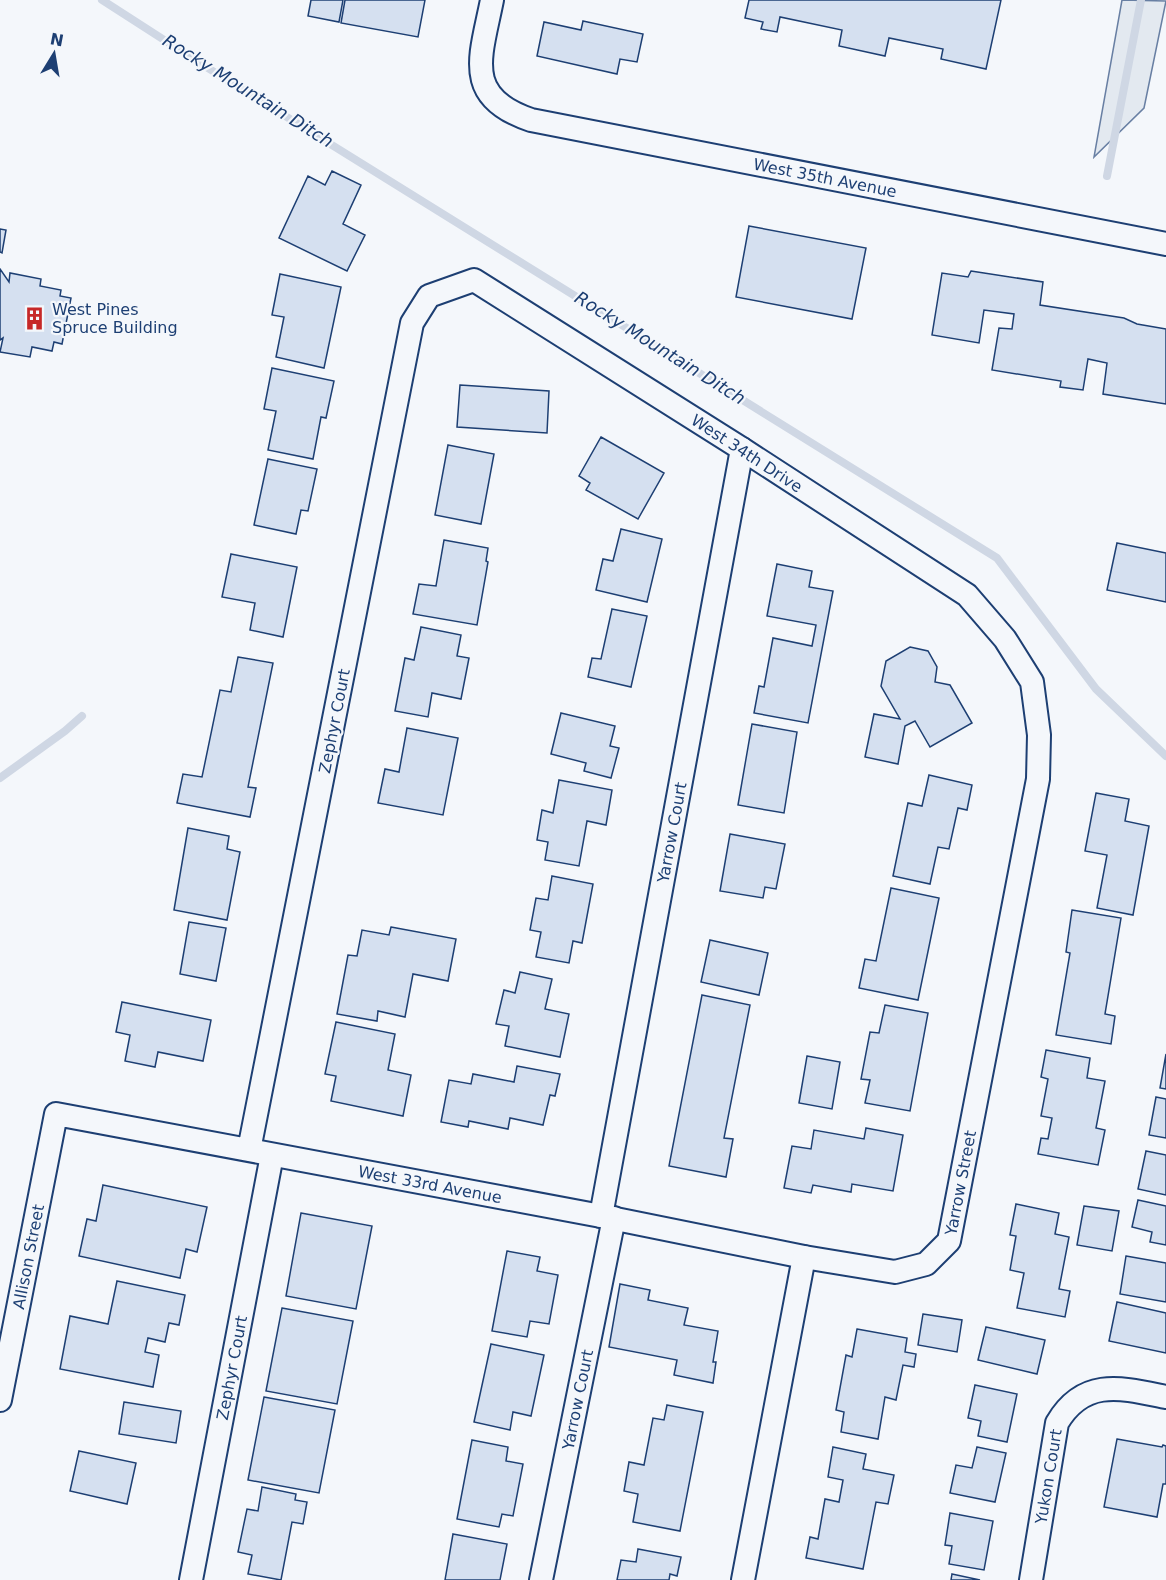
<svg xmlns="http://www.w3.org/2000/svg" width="1166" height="1580" viewBox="0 0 1166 1580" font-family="'DejaVu Sans',sans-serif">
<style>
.green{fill:#e3e9f0;stroke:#687fa3;stroke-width:1.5}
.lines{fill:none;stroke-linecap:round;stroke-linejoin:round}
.stream{stroke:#cfd7e4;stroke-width:8}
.building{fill:#d5e0f0;stroke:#1d3f73;stroke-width:1.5}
.street-casing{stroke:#1d3f73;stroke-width:26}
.street{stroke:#f4f7fb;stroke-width:22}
.labels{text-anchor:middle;stroke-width:4.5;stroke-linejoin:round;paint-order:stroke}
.street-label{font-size:16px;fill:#1d3f73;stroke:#f4f7fb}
.poi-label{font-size:16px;fill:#1d3f73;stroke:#f4f7fb;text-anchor:start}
.water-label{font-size:18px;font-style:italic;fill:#1d3f73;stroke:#f4f7fb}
</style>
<rect width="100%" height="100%" fill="#f4f7fb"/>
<path class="green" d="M1122 0 1166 1 1144 108 1094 157Z"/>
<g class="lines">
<path class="stream" d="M102 0 203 65 997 558 1096 689 1166 756
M1107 176 1141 0
M0 778 65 731 82 716"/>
</g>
<path class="building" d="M311 0H343L339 22 308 16Z
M345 0H425L418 37 341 23Z
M749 0H1001L986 69 941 59 943 49 889 38 885 56 839 46 842 30 780 17 777 32 761 29 763 22 745 18Z
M583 21 643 34 637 62 620 59 617 74 537 56 544 22 581 30Z
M332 171 361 185 343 224 365 235 347 271 279 238 308 176 325 185Z
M749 226 866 248 852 319 736 297Z
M0 229 6 230 2 253 0 252Z
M0 269 9 282 10 273 41 279 40 286 61 290 60 296 71 298 62 344 54 342 52 351 32 347 30 357 0 352 3 338 0 340Z
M971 271 1043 282 1040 305 1124 318 1137 324 1166 329V404L1103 394 1107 363 1088 359 1083 390 1060 387 1061 381 992 370 999 328 1012 329 1014 314 984 310 979 343 932 335 942 273 968 277Z
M280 274 341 287 324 368 276 357 284 317 272 315Z
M272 368 334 381 326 418 321 417 313 459 268 450 276 411 264 409Z
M460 385 549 391 547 433 457 427Z
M601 437 664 473 638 519 586 490 590 483 579 476Z
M448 445 494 454 481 524 435 515Z
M268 459 317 469 308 511 301 510 296 534 254 525Z
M621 529 662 539 647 602 596 590 603 559 613 561Z
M444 540 488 548 486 561 488 562 477 625 413 614 419 584 436 586Z
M1117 543 1166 553V602L1107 590Z
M231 554 297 567 283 637 250 630 255 603 222 597Z
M777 564 812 571 809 587 833 591 808 723 754 713 759 686 764 687 773 638 812 646 816 625 767 616Z
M612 609 647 616 631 687 588 677 592 658 601 659Z
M421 627 461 635 457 656 469 658 461 699 432 693 428 717 395 711 405 658 414 660Z
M910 647 928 651 937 667 935 682 950 685 972 723 930 747 915 721 905 726 898 764 865 757 874 714 900 719 881 686 886 661Z
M238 657 273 663 248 787 256 788 250 817 177 803 183 774 202 777 220 690 231 692Z
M561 713 615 726 610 746 619 748 611 778 584 771 586 763 551 754Z
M752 724 797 732 784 813 738 805Z
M407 728 458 738 443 815 378 803 385 769 399 772Z
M929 775 972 785 967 810 958 808 949 849 938 847 930 884 893 876 908 803 922 806Z
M559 780 612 790 606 825 587 821 579 866 545 860 548 842 537 840 542 810 553 813Z
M1096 793 1129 799 1125 821 1149 826 1133 915 1097 908 1107 855 1085 851Z
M188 828 229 836 227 849 240 852 227 920 174 910Z
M730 834 785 844 776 889 765 887 763 898 720 891Z
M552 876 593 884 582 943 573 941 569 963 536 957 541 932 530 930 536 898 548 900Z
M891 888 939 898 918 1000 859 988 865 959 876 961Z
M1072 910 1121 918 1105 1014 1115 1016 1111 1044 1056 1035 1070 953 1066 952Z
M189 922 226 928 216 981 180 974Z
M391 927 456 939 448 981 413 974 405 1017 378 1011 377 1021 337 1014 348 955 357 956 362 930 389 935Z
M710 940 768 953 759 995 701 982Z
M520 972 552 979 545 1009 569 1014 560 1057 505 1046 509 1026 496 1024 504 990 515 993Z
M702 995 750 1005 724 1138 733 1139 726 1177 669 1166Z
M122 1002 211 1020 203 1061 158 1052 155 1067 125 1061 130 1035 116 1032Z
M885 1005 928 1013 910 1111 865 1103 870 1080 861 1079 870 1032 879 1033Z
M336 1022 395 1034 388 1070 411 1075 403 1116 331 1101 336 1076 325 1074Z
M1046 1050 1090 1058 1087 1078 1105 1081 1096 1128 1105 1130 1098 1165 1038 1154 1041 1138 1048 1139 1052 1118 1041 1116 1048 1079 1041 1077Z
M1166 1054V1089L1160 1088Z
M807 1056 840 1062 832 1109 799 1103Z
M517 1066 560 1074 555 1096 550 1095 543 1125 510 1118 508 1129 469 1121 468 1127 441 1122 449 1080 471 1084 473 1074 514 1082Z
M1156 1097 1166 1099V1138L1149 1135Z
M866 1128 903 1135 893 1191 852 1184 851 1192 813 1185 811 1193 784 1188 792 1146 811 1149 814 1130 864 1139Z
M1146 1151 1166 1155V1195L1138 1189Z
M103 1185 207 1207 197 1252 186 1249 180 1278 79 1256 87 1219 96 1221Z
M1138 1200 1166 1206V1245L1150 1242 1152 1232 1132 1227Z
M1016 1204 1059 1213 1055 1234 1069 1237 1059 1289 1070 1291 1065 1317 1017 1308 1024 1273 1010 1270 1016 1236 1010 1235Z
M1084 1206 1119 1211 1112 1251 1077 1245Z
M301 1213 372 1226 356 1309 286 1296Z
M507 1251 540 1257 537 1271 558 1275 549 1324 530 1321 527 1337 492 1331Z
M1126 1256 1166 1263V1302L1120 1294Z
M117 1281 185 1295 179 1325 169 1323 165 1342 148 1338 145 1352 159 1355 153 1387 60 1369 70 1316 108 1324Z
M620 1284 650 1290 648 1300 688 1308 684 1325 718 1331 713 1362H716L713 1383 674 1375 677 1360 609 1347Z
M1117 1302 1166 1313V1353L1109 1341Z
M282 1308 353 1321 337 1404 266 1391Z
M923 1314 962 1320 957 1352 918 1345Z
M986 1327 1045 1340 1037 1374 978 1360Z
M857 1329 907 1338 905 1352 916 1354 914 1367 903 1365 896 1400 885 1397 878 1439 841 1432 844 1412 836 1410 846 1355 852 1357Z
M491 1344 544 1355 531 1416 513 1412 510 1430 474 1422Z
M975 1385 1017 1394 1007 1442 978 1436 981 1421 968 1418Z
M264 1397 335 1410 319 1493 248 1480Z
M124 1402 181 1411 176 1443 119 1434Z
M667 1405 703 1412 680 1531 633 1522 638 1494 624 1491 629 1462 644 1465 653 1418 664 1420Z
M1117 1439 1162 1447 1163 1445 1166 1446V1484H1163L1157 1517 1104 1507Z
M472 1440 508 1447 506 1461 523 1464 513 1516 502 1514 499 1527 457 1519Z
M833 1447 866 1454 863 1469 894 1475 888 1504 876 1502 863 1569 806 1558 810 1537 818 1539 825 1499 839 1502 843 1480 828 1477Z
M977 1447 1006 1453 995 1502 950 1493 956 1465 972 1468Z
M79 1451 136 1463 127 1504 70 1491Z
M262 1487 296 1494 295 1500 307 1502 303 1524 292 1522 281 1580 248 1574 252 1555 238 1552 247 1509 258 1511Z
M950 1513 993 1521 984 1570 949 1564 952 1546 945 1545Z
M453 1534 507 1544 500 1580H445Z
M638 1549 681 1557 677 1576 670 1574 669 1580H617L621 1560 636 1562Z
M952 1574 980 1580H951Z"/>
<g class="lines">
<defs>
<g id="street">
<path id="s1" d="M492 0C481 56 462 97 531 120L1166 244"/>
<path id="s2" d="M601 1216 742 449"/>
<path id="s3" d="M0 1400 56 1114 601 1216 804 1257 895 1272 926 1264 949 1241 1038 779 1039 735 1032 682 1005 639 967 595 742 449 474 280 429 296 412 323 249 1150"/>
<path id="s4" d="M191 1580 272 1155"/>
<path id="s5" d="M541 1580 614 1218"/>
<path d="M743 1580 804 1257"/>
<path id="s6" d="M1031 1580 1057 1423C1084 1377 1122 1388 1166 1397"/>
</g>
</defs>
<use href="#street" class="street-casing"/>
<use href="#street" class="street"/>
</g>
<defs>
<symbol id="building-bare" viewBox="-9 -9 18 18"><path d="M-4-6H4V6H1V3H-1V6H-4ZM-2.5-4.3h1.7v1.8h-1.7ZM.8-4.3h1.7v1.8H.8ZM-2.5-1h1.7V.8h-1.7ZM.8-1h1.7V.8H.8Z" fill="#c62828" stroke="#f4f7fb" stroke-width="2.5" paint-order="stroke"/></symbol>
</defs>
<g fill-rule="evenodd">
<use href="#building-bare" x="18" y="302" width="33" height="33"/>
</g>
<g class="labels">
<g class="street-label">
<text dy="6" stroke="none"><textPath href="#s1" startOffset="446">West 35th Avenue</textPath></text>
<text transform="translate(747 453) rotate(33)" y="6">West 34th Drive</text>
<text transform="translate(334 721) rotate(-79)" y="6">Zephyr Court</text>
<text dy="6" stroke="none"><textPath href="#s2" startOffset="390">Yarrow Court</textPath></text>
<text dy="6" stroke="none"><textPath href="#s3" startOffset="1269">Yarrow Street</textPath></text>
<text dy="6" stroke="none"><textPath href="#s3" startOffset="672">West 33rd Avenue</textPath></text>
<text dy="6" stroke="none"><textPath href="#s3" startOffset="146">Allison Street</textPath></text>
<text dy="6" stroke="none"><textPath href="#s4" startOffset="216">Zephyr Court</textPath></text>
<text dy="6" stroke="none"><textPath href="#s5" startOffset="184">Yarrow Court</textPath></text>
<text dy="6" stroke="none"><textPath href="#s6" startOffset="105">Yukon Court</textPath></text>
</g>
<g class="poi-label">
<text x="52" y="315">West Pines<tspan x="52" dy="18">Spruce Building</tspan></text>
</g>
<g class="water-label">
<text transform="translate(248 91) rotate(32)" y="6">Rocky Mountain Ditch</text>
<text transform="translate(660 348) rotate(32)" y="6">Rocky Mountain Ditch</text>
</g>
</g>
<g transform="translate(54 54) rotate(11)" stroke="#f4f7fb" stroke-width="4.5" paint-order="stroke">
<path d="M0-4.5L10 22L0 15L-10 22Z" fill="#1d3f73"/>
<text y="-9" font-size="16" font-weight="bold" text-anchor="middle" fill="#1d3f73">N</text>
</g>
</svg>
